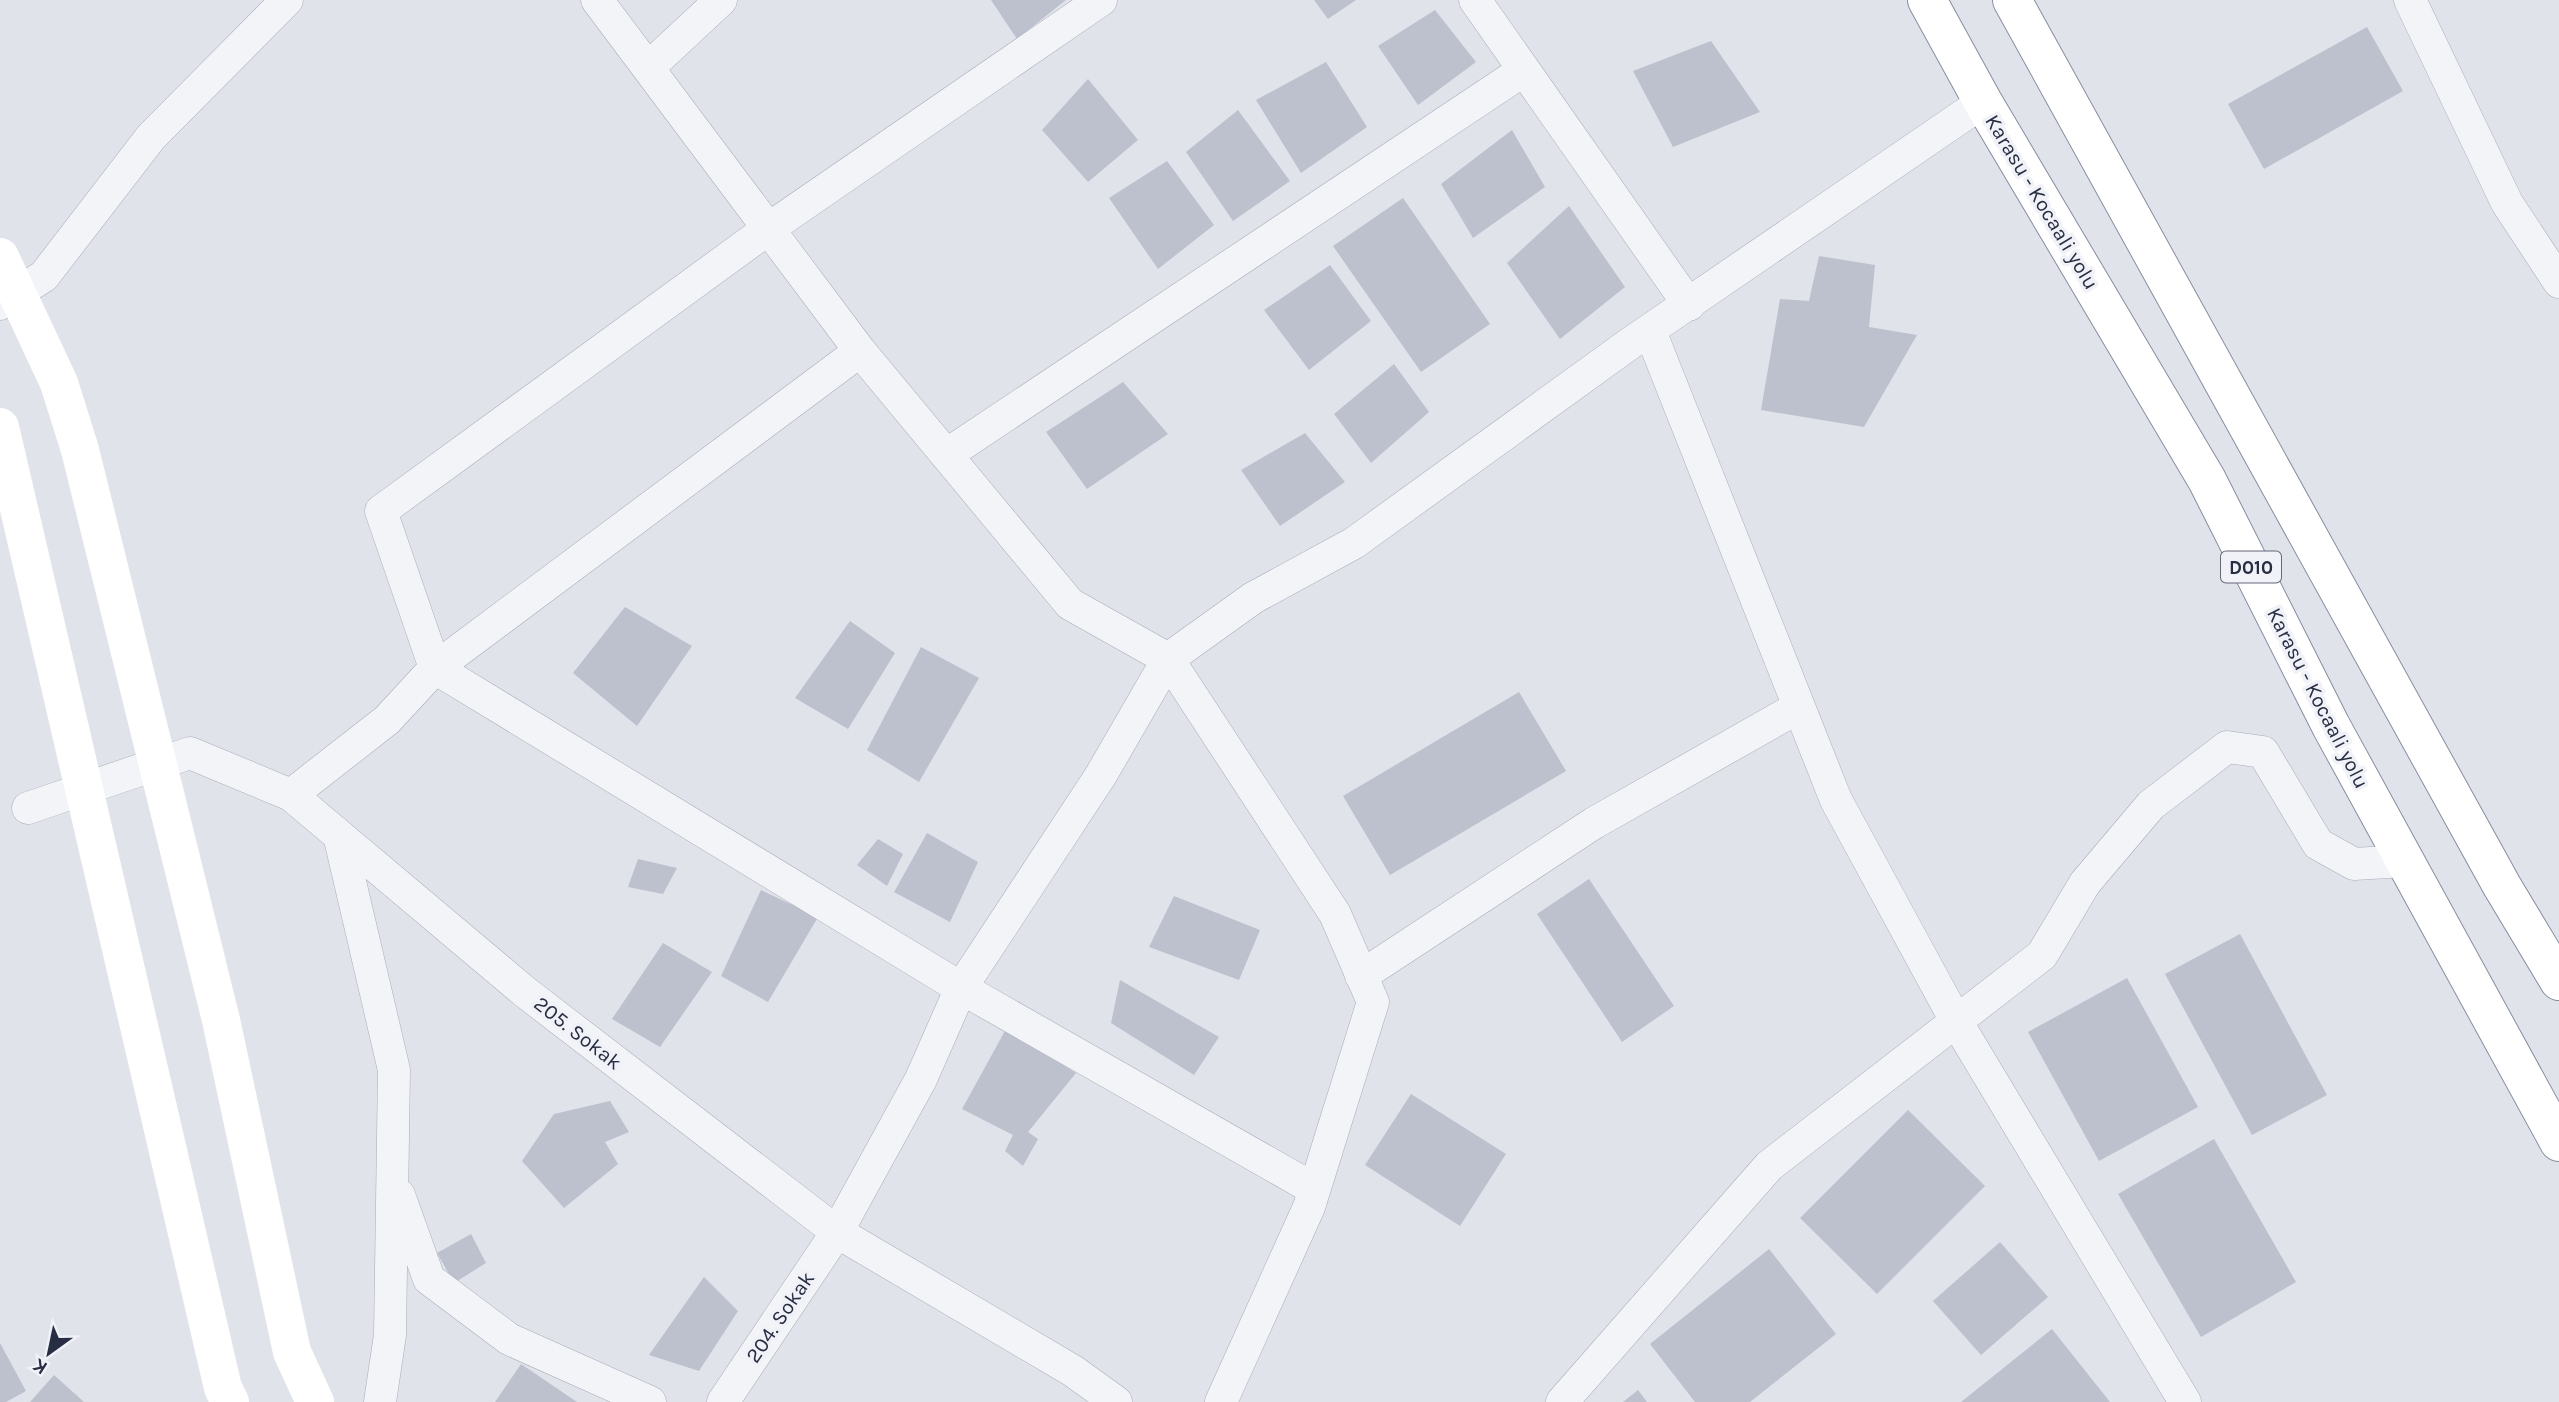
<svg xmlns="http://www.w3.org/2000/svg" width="2559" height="1402" viewBox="0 0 2559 1402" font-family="Karla,sans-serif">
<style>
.building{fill:#bdc1cd}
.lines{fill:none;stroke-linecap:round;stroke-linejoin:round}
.street-casing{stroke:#a8adb8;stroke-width:33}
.highway-casing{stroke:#868ea2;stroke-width:40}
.street{stroke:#f3f4f8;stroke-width:32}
.secondary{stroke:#fff;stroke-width:38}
.highway{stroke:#fff;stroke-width:38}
.labels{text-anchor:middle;stroke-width:7;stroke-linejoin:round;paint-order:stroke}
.shield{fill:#f0f2f7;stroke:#636979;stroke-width:2}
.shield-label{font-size:19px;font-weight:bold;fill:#272e43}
.street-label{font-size:21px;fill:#272e43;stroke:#f0f2f7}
</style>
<rect width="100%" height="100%" fill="#e0e3ea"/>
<path class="building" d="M991 0H1066L1017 39Z
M1314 0H1356L1328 19Z
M1435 10 1476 62 1418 105 1378 46Z
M2367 27 2403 91 2264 169 2228 104Z
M1711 41 1760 112 1673 147 1633 71Z
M1326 62 1367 127 1301 173 1256 100Z
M1088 79 1138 140 1088 182 1042 130Z
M1238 110 1290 181 1233 221 1186 152Z
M1512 130 1545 187 1473 238 1441 184Z
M1167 161 1214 225 1158 269 1109 198Z
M1403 198 1490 324 1421 372 1333 246Z
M1569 206 1625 287 1560 339 1507 263Z
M1819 256 1875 265 1869 327 1917 335 1864 427 1761 410 1780 299 1809 301Z
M1330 265 1371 321 1309 370 1264 310Z
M1394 364 1429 412 1371 463 1334 414Z
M1123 382 1168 434 1087 489 1046 432Z
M1305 433 1345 482 1280 526 1241 470Z
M625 607 692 646 637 726 573 673Z
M850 621 895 653 848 729 795 698Z
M921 647 979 678 919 782 867 750Z
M1519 692 1566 771 1390 875 1343 796Z
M927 833 978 862 950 922 894 892Z
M878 839 903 854 887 886 857 865Z
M638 859 677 868 663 894 628 887Z
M1589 879 1674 1006 1622 1042 1537 914Z
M761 890 818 917 768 1002 721 976Z
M1174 896 1260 930 1239 980 1149 947Z
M2240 934 2327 1095 2252 1135 2165 974Z
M663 943 712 972 660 1047 612 1019Z
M2127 978 2198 1107 2099 1161 2028 1032Z
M1120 980 1219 1037 1194 1075 1111 1023Z
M1006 1029 1076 1073 1028 1132 1038 1139 1023 1166 1005 1151 1013 1135 962 1109Z
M1411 1094 1506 1154 1460 1226 1365 1165Z
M610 1101 629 1132 605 1142 618 1164 564 1208 522 1161 554 1114Z
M1908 1110 1985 1186 1877 1294 1800 1218Z
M2214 1139 2296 1282 2201 1337 2118 1194Z
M471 1234 486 1263 454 1283 437 1253Z
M2000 1242 2048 1297 1981 1355 1933 1301Z
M1769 1249 1836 1334 1750 1402H1695L1650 1344Z
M704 1277 738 1311 699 1371 649 1355Z
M2052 1329 2110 1402H1961Z
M0 1343 26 1391 6 1402H0Z
M521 1364 577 1402H495Z
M54 1375 84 1402H30Z
M1638 1390 1647 1402H1623Z"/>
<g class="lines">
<defs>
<path id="street" d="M597 0 860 351
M1475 0 1689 305
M2410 0 2507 203 2559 282
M648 68 721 0
M0 304 44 276 151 137 287 0
M1650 331 1836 800 1956 1021 2185 1402
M946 455 1524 70
M291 795 387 720 435 668 381 511 768 229 1101 0
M28 808 190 753 291 795 525 992 837 1232 1073 1371 1116 1402
M340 839 394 1070 390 1335 380 1402
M1361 976 1594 823 1799 707
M399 1195 429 1279 509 1339 650 1402
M723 1402 837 1232 921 1079 961 988 1101 775 1168 659 1253 598 1354 543 1632 342 1983 102
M1221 1402 1309 1207 1373 1002 1335 914 1168 659 1070 604 860 351 435 668 961 988 1314 1189
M1562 1402 1769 1166 2042 955 2085 883 2151 805 2227 747 2263 752 2318 844 2354 864 2405 861"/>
<path id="highway" d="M1927 0 1983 102 2207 480 2331 726 2559 1142
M2012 0 2502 886 2559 981"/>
</defs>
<use href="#street" class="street-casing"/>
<use href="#highway" class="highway-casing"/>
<use href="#street" class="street"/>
<path class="secondary" d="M0 257 59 383 80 450 221 1020 292 1352 315 1402
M0 427 223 1388 230 1402"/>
<use href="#highway" class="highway"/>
</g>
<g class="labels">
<rect class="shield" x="2221" y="551.5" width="60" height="31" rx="5"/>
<g class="shield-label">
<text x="2251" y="574">D010</text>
</g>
<g class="street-label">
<text transform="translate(2042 202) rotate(59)" y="7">Karasu - Kocaali yolu</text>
<text transform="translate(2318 698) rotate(63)" y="7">Karasu - Kocaali yolu</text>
<text transform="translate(578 1033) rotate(38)" y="7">205. Sokak</text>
<text transform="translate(780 1317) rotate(-56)" y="7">204. Sokak</text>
</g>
</g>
<g transform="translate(49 1353) rotate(213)" stroke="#f0f2f7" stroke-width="5" paint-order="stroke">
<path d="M0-5L12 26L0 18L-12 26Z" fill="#272e43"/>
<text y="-10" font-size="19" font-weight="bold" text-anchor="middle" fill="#272e43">K</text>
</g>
</svg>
